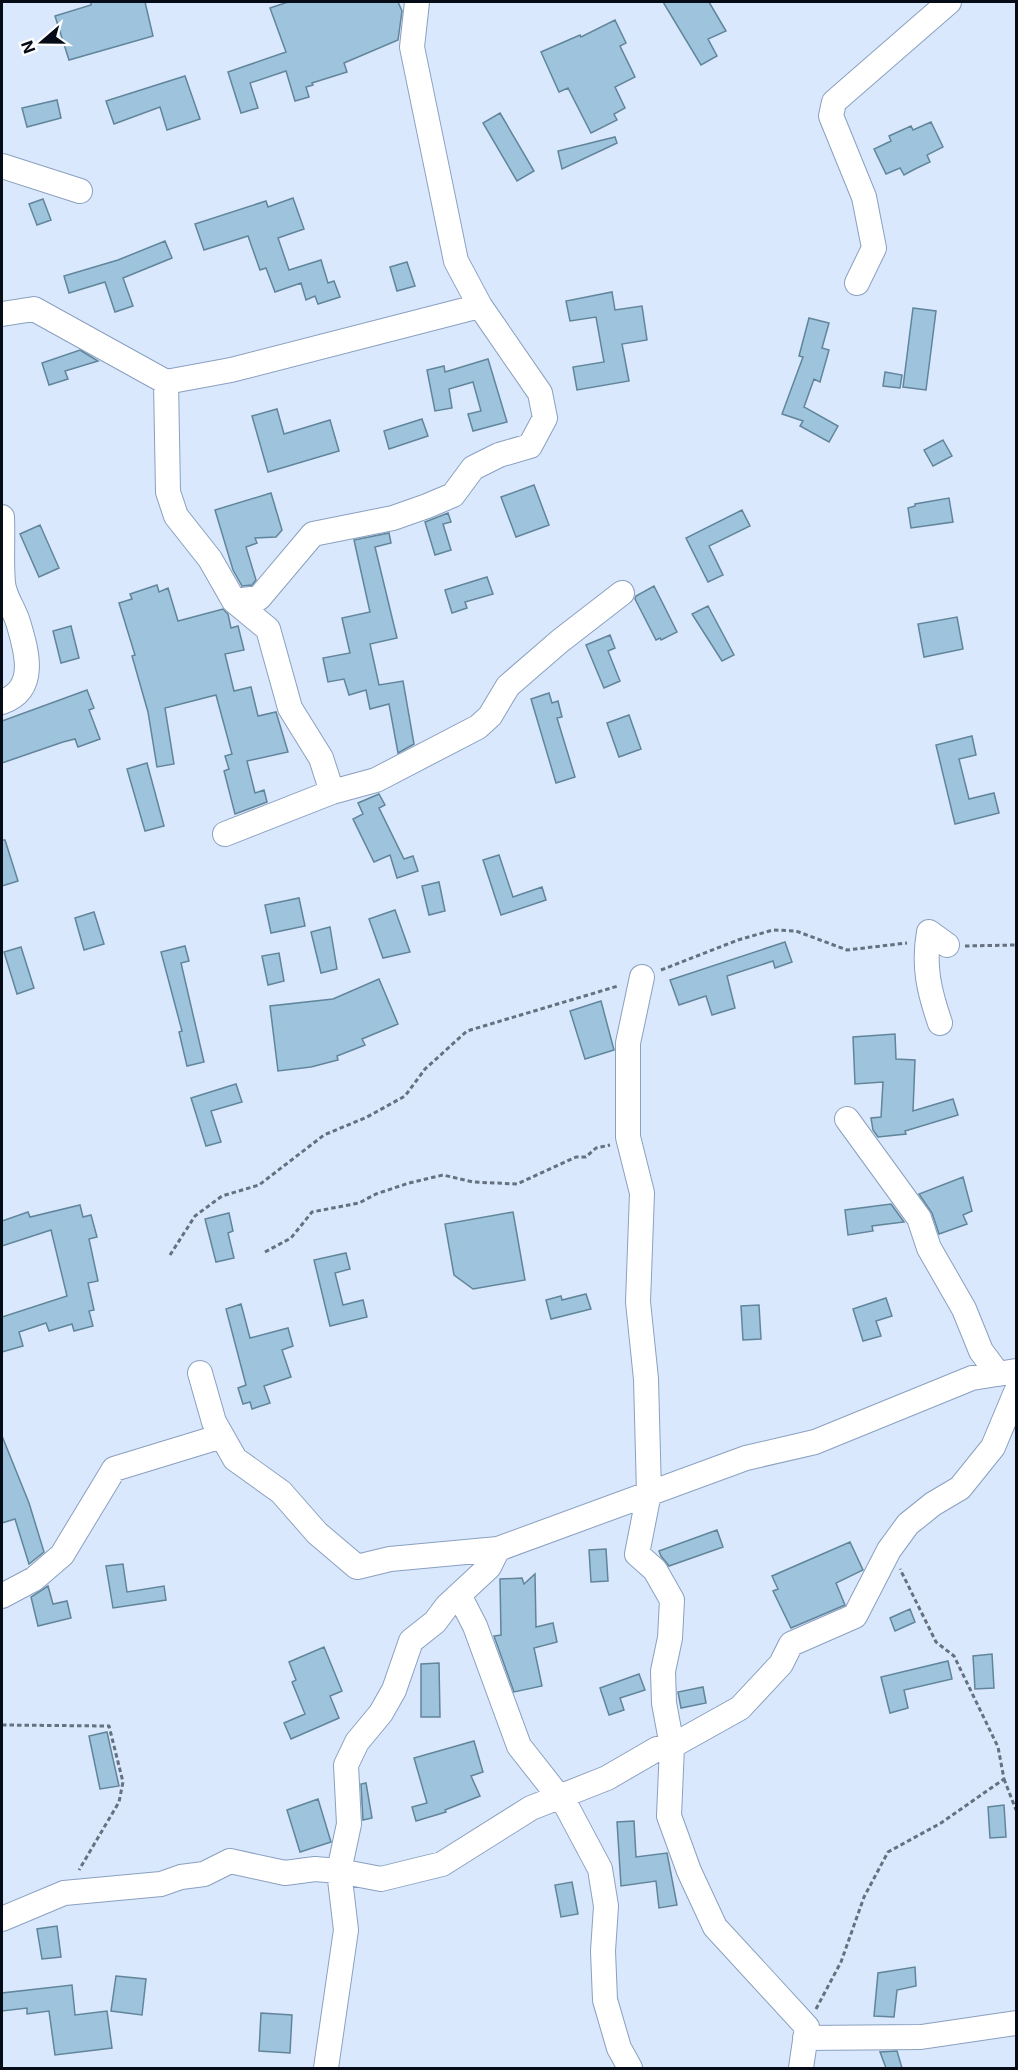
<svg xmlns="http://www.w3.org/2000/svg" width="1018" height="2070" viewBox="0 0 1018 2070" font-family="Inter,sans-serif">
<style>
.building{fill:#9ec3dc;stroke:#61859b;stroke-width:1.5}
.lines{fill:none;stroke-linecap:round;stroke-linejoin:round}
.minor-casing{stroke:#8aa0c0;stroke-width:26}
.path{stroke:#667180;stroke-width:3;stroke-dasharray:4.5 3;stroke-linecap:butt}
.minor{stroke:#fff;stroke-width:24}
</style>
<rect width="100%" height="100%" fill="#d9e8fc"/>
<path class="building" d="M91 2H145L153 36 69 60 55 16 91 5Z
M288 2H398L402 11 398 40 344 63 347 72 312 83 313 85 306 87 309 97 295 101 286 71 250 83 258 108 241 113 228 72 286 52 270 8Z
M663 2H709L726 31 708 39 717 56 701 65Z
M615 20 626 43 620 46 635 77 615 87 625 108 614 114 617 120 591 133 568 88 559 92 541 52 580 35 581 37Z
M185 76 200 119 167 130 160 107 114 124 106 101Z
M57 100 61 118 27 127 22 108Z
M500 113 534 171 517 181 483 123Z
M931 122 943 147 927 155 930 162 915 169 904 175 900 168 886 174 874 149 891 141 889 136 911 126 913 130Z
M615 137 617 143 562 169 558 151Z
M293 198 304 229 278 238 289 270 321 260 328 283 334 281 340 297 318 304 315 296 306 300 301 283 275 292 266 268 260 270 248 236 204 250 195 224 266 201 268 207Z
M43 199 51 220 37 225 29 204Z
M165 241 172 258 123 278 133 306 115 312 105 282 69 293 64 276 118 260Z
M407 262 415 286 397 291 390 267Z
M612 292 615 310 642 306 647 340 622 344 629 381 577 390 573 367 604 362 596 317 570 321 566 301Z
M913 308 936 311 926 390 903 387Z
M809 318 829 323 822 348 829 350 820 382 814 379 804 407 838 426 829 442 800 426 803 421 782 414 803 357 799 356Z
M80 350 98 361 65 371 68 379 49 385 42 363Z
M488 359 507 422 473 431 468 414 481 411 473 382 449 389 452 408 435 411 427 370 444 366 445 372Z
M885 372 902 375 900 388 883 386Z
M277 409 284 434 330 420 339 451 268 472 252 416Z
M422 419 428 436 389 449 384 431Z
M943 440 952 456 933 466 924 450Z
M534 485 549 525 516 537 501 497Z
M271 493 282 530 276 537 255 538 257 543 246 547 256 580 252 585 242 586 233 570 215 510Z
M949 498 953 522 911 528 908 508 915 506V504Z
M742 510 750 526 709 546 723 575 708 582 686 538Z
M448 513 451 522 443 524 451 550 435 555 425 522Z
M40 525 59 568 39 577 20 534Z
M389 533 391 543 375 547 397 638 370 644 379 685 403 681 414 744 398 753 389 704 370 709 366 690 349 695 344 679 328 682 323 658 350 653 342 618 370 612 354 540Z
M487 577 493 594 465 602 467 608 452 613 445 590Z
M157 585 159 592 168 588 178 621 223 609 228 614 231 628 238 626 244 650 225 654 234 691 251 687 258 716 276 712 288 752 247 761 255 793 264 790 267 802 235 814 224 771 229 769 225 756 232 754 216 695 165 708 174 764 157 767 148 712 132 656 135 655 119 603 132 599 130 594Z
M654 586 677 632 661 640 660 638 656 640 635 599 636 596Z
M708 606 734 655 722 661 692 614Z
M957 617 963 649 924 657 918 624Z
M71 626 79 658 61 663 53 631Z
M610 635 615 648 608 651 620 681 604 688 586 645Z
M87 690 94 708 89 710 100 739 78 747 75 739 63 742 2 763V721Z
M549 693 552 703 558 701 562 717 557 718 575 777 556 783 531 699Z
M629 715 641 749 619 757 607 723Z
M972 736 976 755 959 759 969 799 994 793 999 813 955 824 936 745Z
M147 763 164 826 145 831 127 769Z
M379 794 385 805 379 808 404 859 413 856 418 871 397 878 390 855 374 862 353 819 363 814 358 803Z
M2 840H5L18 881 2 886Z
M499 855 513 897 542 887 546 900 501 915 483 860Z
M439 882 445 911 429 915 422 886Z
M299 898 305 926 271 933 265 905Z
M395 910 410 952 383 958 369 919Z
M94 912 104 944 84 950 75 918Z
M330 927 337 969 321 973 311 932Z
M785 942 792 962 775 968 773 961 727 976 735 1008 712 1015 706 996 679 1005 670 980Z
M185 946 189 961 181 963 204 1062 187 1066 179 1032 182 1031 161 952Z
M21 947 34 988 17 994 4 952Z
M279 953 284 981 268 985 262 956Z
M379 979 398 1024 362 1039 365 1045 337 1056 338 1060 311 1067 278 1071 270 1006 333 999Z
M601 1001 614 1050 585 1059 570 1011Z
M895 1034 896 1059 915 1060 913 1111 953 1099 958 1115 905 1131 906 1134 878 1137 873 1130 871 1118 881 1117 883 1082 855 1084 853 1037Z
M236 1084 242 1102 211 1111 221 1142 206 1146 191 1098Z
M963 1177 972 1211 963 1215 967 1224 939 1234 932 1213 919 1194Z
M891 1204 904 1222 872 1226 873 1231 848 1235 845 1210Z
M80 1205 83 1217 91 1215 97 1237 89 1239 98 1281 88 1283 94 1310 89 1311 93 1326 74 1331 72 1324 49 1331 46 1323 19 1332 23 1346 2 1352V1317L67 1296 51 1230 2 1246V1221L28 1212 30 1217Z
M513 1212 525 1280 473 1289 454 1275 445 1224Z
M229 1213 233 1231 228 1233 234 1258 216 1262 205 1219Z
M346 1253 350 1269 335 1273 343 1305 363 1300 367 1317 330 1326 314 1260Z
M586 1294 591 1309 551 1319 546 1300 561 1296 562 1300Z
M886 1298 892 1316 876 1321 881 1336 863 1341 853 1309Z
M241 1304 250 1338 288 1328 293 1346 282 1350 291 1377 264 1386 270 1403 252 1409 250 1402 243 1404 238 1388 246 1385 226 1309Z
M759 1305 761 1339 743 1340 741 1306Z
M2 1436 29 1503 44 1552 29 1564 15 1519 2 1523Z
M717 1530 723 1547 669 1566 661 1556 659 1551Z
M850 1542 863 1570 836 1583 845 1605 791 1628 773 1591 778 1589 772 1576Z
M606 1549 608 1581 591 1582 589 1550Z
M123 1564 127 1592 164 1586 166 1600 113 1608 106 1566Z
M535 1574 536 1627 553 1623 557 1642 534 1648 542 1686 514 1692 494 1636 501 1635 500 1579 522 1578 524 1584Z
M48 1586 53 1604 67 1601 71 1618 38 1626 31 1597Z
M910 1609 915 1622 895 1631 890 1618Z
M324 1647 342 1691 330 1696 339 1718 291 1739 284 1723 305 1714 292 1682 296 1680 289 1662Z
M992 1654 994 1688 975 1689 973 1656Z
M948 1661 952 1679 904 1690 908 1708 890 1713 881 1677Z
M439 1663 440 1717H421V1664Z
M639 1674 645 1690 620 1698 624 1710 609 1715 600 1688Z
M703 1687 706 1703 681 1708 678 1692Z
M107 1732 119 1786 100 1789 89 1736Z
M474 1741 483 1772 471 1776 480 1796 445 1810 446 1812 416 1821 412 1807 427 1803 414 1758Z
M366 1783 372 1818 363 1820 361 1784Z
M318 1799 331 1842 300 1852 287 1810Z
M1004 1805 1006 1837 990 1838 988 1807Z
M634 1821 636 1857 667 1853 677 1905 659 1908 656 1881 621 1886 617 1822Z
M572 1882 578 1914 561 1917 555 1885Z
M57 1926 61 1957 42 1959 37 1929Z
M915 1967 916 1986 897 1990 894 2017 874 2016 878 1973Z
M116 1976 146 1979 142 2015 111 2011Z
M72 1985 75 2015 107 2011 112 2048 55 2055 49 2011 27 2014V2008L2 2011V1993Z
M261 2013 292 2015 290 2053 259 2051Z
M897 2051 902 2068H886L880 2052Z"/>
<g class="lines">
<defs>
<path id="minor" d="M2 166 80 191
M857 283 874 248 864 197 831 116 834 102 949 2
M2 314 34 309 166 382 168 492 176 516 210 559 234 601 268 629 290 708 321 758 332 792
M166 382 231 370 480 306
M2 517C3 539 1 561 3 583 4 596 14 609 18 622 27 652 38 689 2 702
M234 601 259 598 313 534 393 518 427 506 453 495 473 468 499 455 530 446 545 418 540 393 480 306 456 261 412 47 417 2
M225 834 332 792 376 780 478 727 490 716 508 686 560 641 622 593
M642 977 628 1043V1137L642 1193 638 1302 646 1379 649 1493 637 1554 655 1570 672 1600 670 1638 663 1671 664 1703 672 1746 669 1816 689 1871 715 1927 807 2027 801 2068
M940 1023C929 991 923 966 929 932L947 945
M847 1119 919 1218 929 1248 964 1309 981 1351 998 1374
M200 1373 214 1422 235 1459 281 1492 317 1533 357 1567 390 1559 498 1549 746 1458 815 1442 972 1378 1016 1371
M459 1595 475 1626 519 1746 567 1807 600 1869 606 1906 603 1951 605 2000 619 2048 630 2068
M2 1596 34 1579 62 1555 114 1469 222 1436
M2 1919 64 1893 161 1884 181 1877 204 1874 230 1861 285 1873 315 1869 339 1871 349 1824 346 1765 357 1742 381 1713 394 1690 411 1641 435 1622 447 1606 489 1567 498 1549
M805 2038 921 2037 1016 2023
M326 2068 346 1930 339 1871 381 1879 442 1864 531 1808 607 1778 657 1749 672 1746 740 1708 781 1664 791 1644 855 1616 889 1550 908 1524 933 1504 960 1488 993 1447 1016 1392"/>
</defs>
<use href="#minor" class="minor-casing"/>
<path class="path" d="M965 946 1016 945
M661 970 738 940 773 930 796 931 847 950 907 943
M265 1252 291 1238 312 1212 359 1203 376 1194 409 1183 443 1175 473 1182 517 1184 576 1157H586L596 1148 610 1145
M170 1255 195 1216 222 1196 259 1185 324 1135 367 1117 405 1096 425 1069 467 1031 618 986
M2 1725 109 1726 123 1782 119 1802 79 1870
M1004 1779 1016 1810
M816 2009 841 1962 864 1897 888 1852 941 1823 1004 1779 998 1747 954 1656 936 1642 900 1569"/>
<use href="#minor" class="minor"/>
</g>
<rect width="1018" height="2070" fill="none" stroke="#050c17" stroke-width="6"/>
<g transform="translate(42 42) rotate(250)" stroke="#ffffff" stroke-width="4.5" paint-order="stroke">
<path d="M0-4.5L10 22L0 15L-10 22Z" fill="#050c17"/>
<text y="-9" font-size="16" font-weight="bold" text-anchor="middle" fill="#050c17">N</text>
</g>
</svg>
